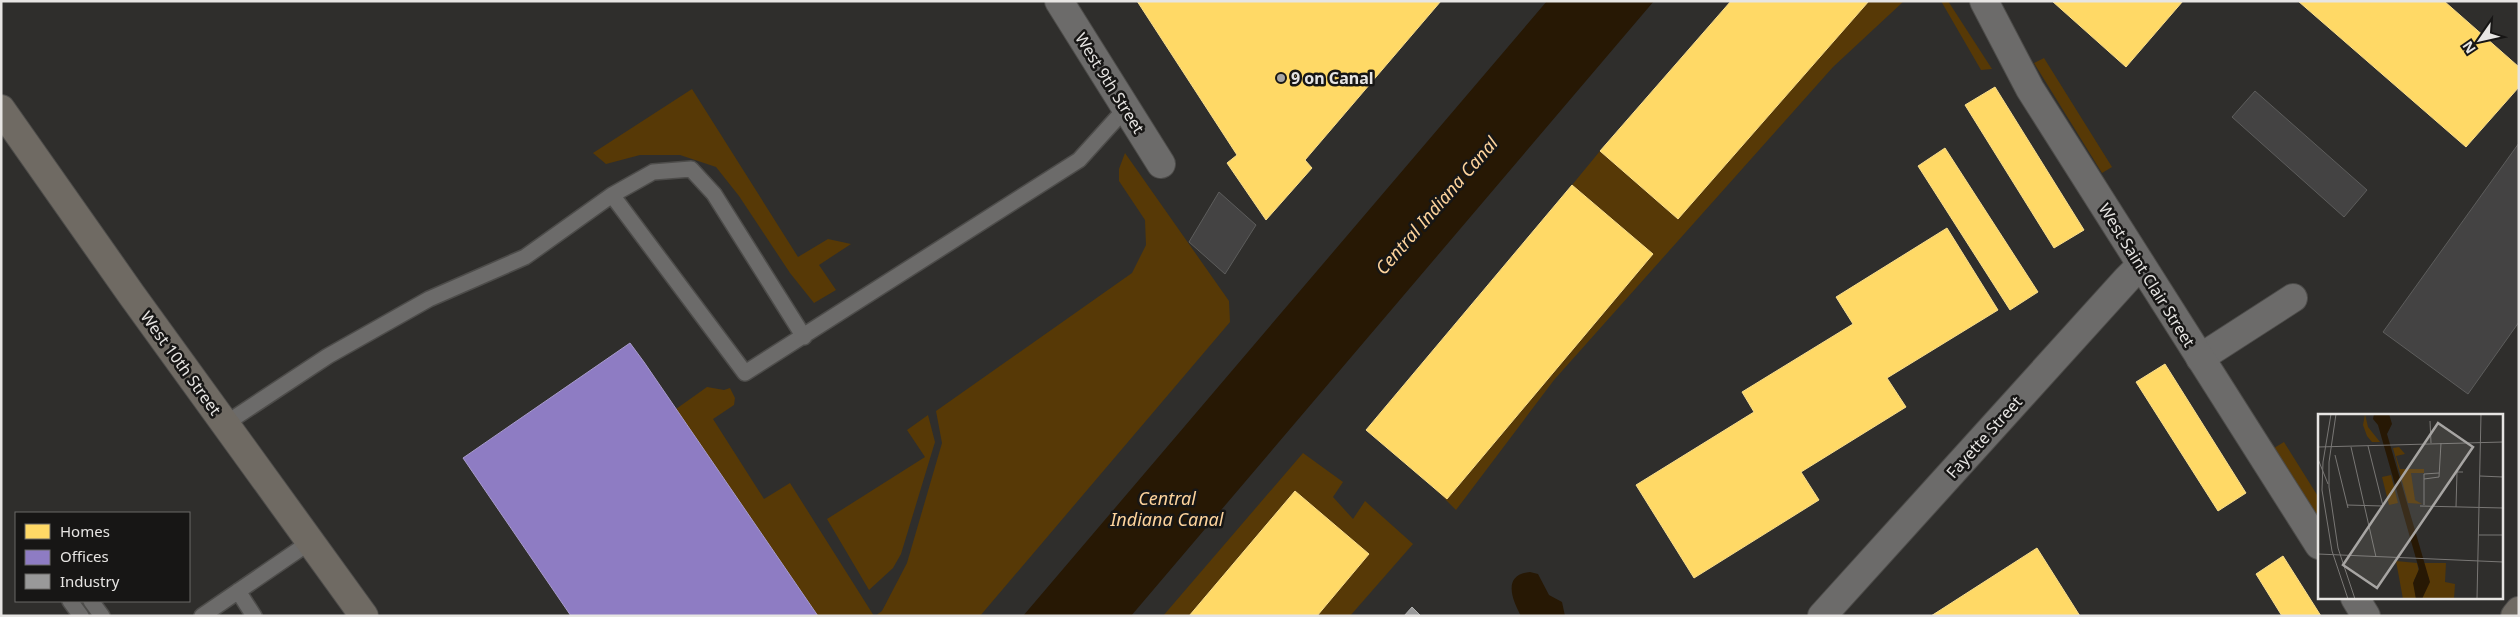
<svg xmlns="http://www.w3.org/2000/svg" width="2520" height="617" viewBox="0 0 2520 617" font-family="'Noto Sans',sans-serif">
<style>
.green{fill:#573906}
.water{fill:#271804}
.homes{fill:#ffd966;stroke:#f8dd8c}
.offices{fill:#8e7cc3;stroke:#a99ccd}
.industry{fill:#999;stroke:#b0b0af}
.building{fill:#444343;stroke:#5d5d5c}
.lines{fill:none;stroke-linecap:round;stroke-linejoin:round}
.lane-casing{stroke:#4d4c4a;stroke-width:18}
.street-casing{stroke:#4d4c4a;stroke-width:30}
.secondary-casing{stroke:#4d4c4a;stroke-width:30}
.primary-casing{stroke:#4d4c4a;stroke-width:30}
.lane{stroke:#6c6b6a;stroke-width:15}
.street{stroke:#6c6b6a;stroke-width:28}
.secondary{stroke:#6c6b6a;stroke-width:28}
.primary{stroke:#6f6a63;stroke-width:28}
.poi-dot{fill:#a7a5a3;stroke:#171615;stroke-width:2}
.labels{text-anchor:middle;stroke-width:5;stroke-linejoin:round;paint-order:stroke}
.poi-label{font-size:16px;font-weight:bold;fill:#e7e5e3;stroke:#171615;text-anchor:start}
.street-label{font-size:16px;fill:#e7e5e3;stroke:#171615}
.water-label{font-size:18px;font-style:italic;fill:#fdd39c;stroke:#171615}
.inset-road{fill:none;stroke:#797775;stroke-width:1}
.view{fill:#a7a5a3;fill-opacity:0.15;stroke:#a7a5a3;stroke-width:2.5}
.inset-edge{fill:none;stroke:#e7e5e3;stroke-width:2.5}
</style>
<rect width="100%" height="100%" fill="#2f2e2c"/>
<path class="green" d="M1869 1H1904L1833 67 1554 380 1456 510 1429 483 1448 498 1653 254 1572 185 1600 151 1678 219Z
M1941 1H1948L1992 69 1981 70Z
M2044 58 2112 167 2102 173 2034 63Z
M692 89 798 257 828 239 851 244 819 265 836 290 814 303 790 273 739 196 716 167 680 155H640L606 164 593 153Z
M1125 153 1229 301 1230 322 980 616H875L882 611 907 563 942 443 936 411 1132 273 1146 245 1145 220 1119 181V169Z
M707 387 724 390 730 388 735 398 734 405 713 419 764 499 790 483 874 616H818L676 409Z
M928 415 935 442 901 554 893 568 869 590 827 519 925 457 907 430Z
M2284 442 2319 498V519L2274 448Z
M1303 453 1343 482 1333 497 1353 519 1365 501 1413 544 1350 616H1163Z"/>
<path class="water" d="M1547 1H1654L1131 616H1023Z
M1530 572 1538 574 1549 595 1562 602 1565 616H1521C1512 599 1502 575 1530 572Z"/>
<path class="homes" d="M1137 1H1441L1305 160 1312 168 1266 220 1227 163 1237 155Z
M1731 1H1869L1678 219 1600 151Z
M2052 1H2183L2126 67Z
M2298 1H2444L2519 67V87L2466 147Z
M1995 87 2084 230 2054 248 1965 105Z
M1945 148 2038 292 2010 310 1918 166Z
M1572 185 1653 254 1447 499 1366 430Z
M1947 228 1998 310 1887 378 1906 407 1801 472 1819 500 1694 578 1636 485 1754 412 1742 392 1853 324 1836 297Z
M2165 364 2246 493 2218 511 2136 382Z
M1295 491 1369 554 1317 616H1189Z
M2037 548 2080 616H1931L1998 573Z
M2283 556 2321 616H2282L2256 574Z"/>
<path class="offices" d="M630 343 644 362 818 616H571L463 458Z"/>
<path class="industry" d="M1412 607 1421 616H1404Z"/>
<path class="building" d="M2255 91 2367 190 2344 217 2232 117Z
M2519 143V322L2468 394 2383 332Z
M1219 192 1256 225 1225 274 1189 242Z"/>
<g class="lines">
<defs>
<path id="lane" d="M612 195 745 373 1079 160 1126 108
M225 424 328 356 429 299 525 257 612 195 653 172 691 169 714 194 804 337
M238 591 254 616
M70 601 81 616
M91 601 102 616
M202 616 310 542"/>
<path id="street" d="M1059 1 1161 164
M2200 358 2293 298
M1822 616 2127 279 2141 265 2145 272"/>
<path id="secondary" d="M1984 1 2030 89 2319 545
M2355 598 2366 616"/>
<path id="primary" d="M1 109 131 294 364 616
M2515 616 2519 611"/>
</defs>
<use href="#lane" class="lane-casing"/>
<use href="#street" class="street-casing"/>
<use href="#secondary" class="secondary-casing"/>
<use href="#primary" class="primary-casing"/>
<use href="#lane" class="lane"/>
<use href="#street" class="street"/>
<use href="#secondary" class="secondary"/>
<use href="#primary" class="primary"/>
</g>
<circle class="poi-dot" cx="1281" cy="78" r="5"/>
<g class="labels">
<g class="poi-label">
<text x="1291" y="84">9 on Canal</text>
</g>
<g class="street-label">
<text transform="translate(1110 83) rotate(58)" y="6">West 9th Street</text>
<text transform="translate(2147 275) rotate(58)" y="6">West Saint Clair Street</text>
<text transform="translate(181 363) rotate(54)" y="6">West 10th Street</text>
<text transform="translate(1984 437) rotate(-48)" y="6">Fayette Street</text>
</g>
<g class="water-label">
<text transform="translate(1437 206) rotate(-49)" y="6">Central Indiana Canal</text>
<text x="1167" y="505">Central<tspan x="1167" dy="21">Indiana Canal</tspan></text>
</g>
</g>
<g transform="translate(2318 414)">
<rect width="185" height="185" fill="#2f2e2c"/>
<path d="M47 0 50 13 62 28H54L49 22 45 11ZM81 33 87 40 78 42 82 55H106V59H93L97 86 104 90 90 89 75 34ZM73 61 80 89 71 91 64 63ZM78 147 99 149 101 158 96 166 98 185H85ZM104 149H128L127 168 137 170 136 185H104L111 165Z" fill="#573906"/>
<path d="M71 0 74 10 69 20 112 168 104 185H98L95 169 101 155 60 11 55 5 56 0Z" fill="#271804"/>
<path class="inset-road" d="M13 0 5 48 4 76 14 137 30 185M18 0 11 48V73L20 134 37 185M112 7 113 29M0 33 185 28M33 33 58 143M17 41 30 94M0 45 10 70M162 62 185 63M106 65 121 63 123 29M29 91 65 92 50 32M106 91V60L121 59M102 92 185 94M138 93 139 58H145M161 121H185M0 140 185 148M159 185 163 0"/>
<path class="view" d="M120 9 155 33 59 174 25 151Z"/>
<rect width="185" height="185" class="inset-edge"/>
</g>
<rect width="2520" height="617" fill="none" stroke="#e7e5e3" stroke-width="5"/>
<rect x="15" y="512" width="175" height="90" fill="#171615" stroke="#6a6967"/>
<rect x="25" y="524" width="25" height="15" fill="#ffd966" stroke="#6a6967"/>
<text x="60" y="537" font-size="15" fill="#e7e5e3">Homes</text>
<rect x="25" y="550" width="25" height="15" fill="#8e7cc3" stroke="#6a6967"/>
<text x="60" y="562" font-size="15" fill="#e7e5e3">Offices</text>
<rect x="25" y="574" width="25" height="15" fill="#999999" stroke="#6a6967"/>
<text x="60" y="587" font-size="15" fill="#e7e5e3">Industry</text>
<g transform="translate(2480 40) rotate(236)" stroke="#171615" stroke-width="4" paint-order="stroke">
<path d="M0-4L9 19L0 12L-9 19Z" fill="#e7e5e3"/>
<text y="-8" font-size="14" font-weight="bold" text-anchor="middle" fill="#e7e5e3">N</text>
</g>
</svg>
